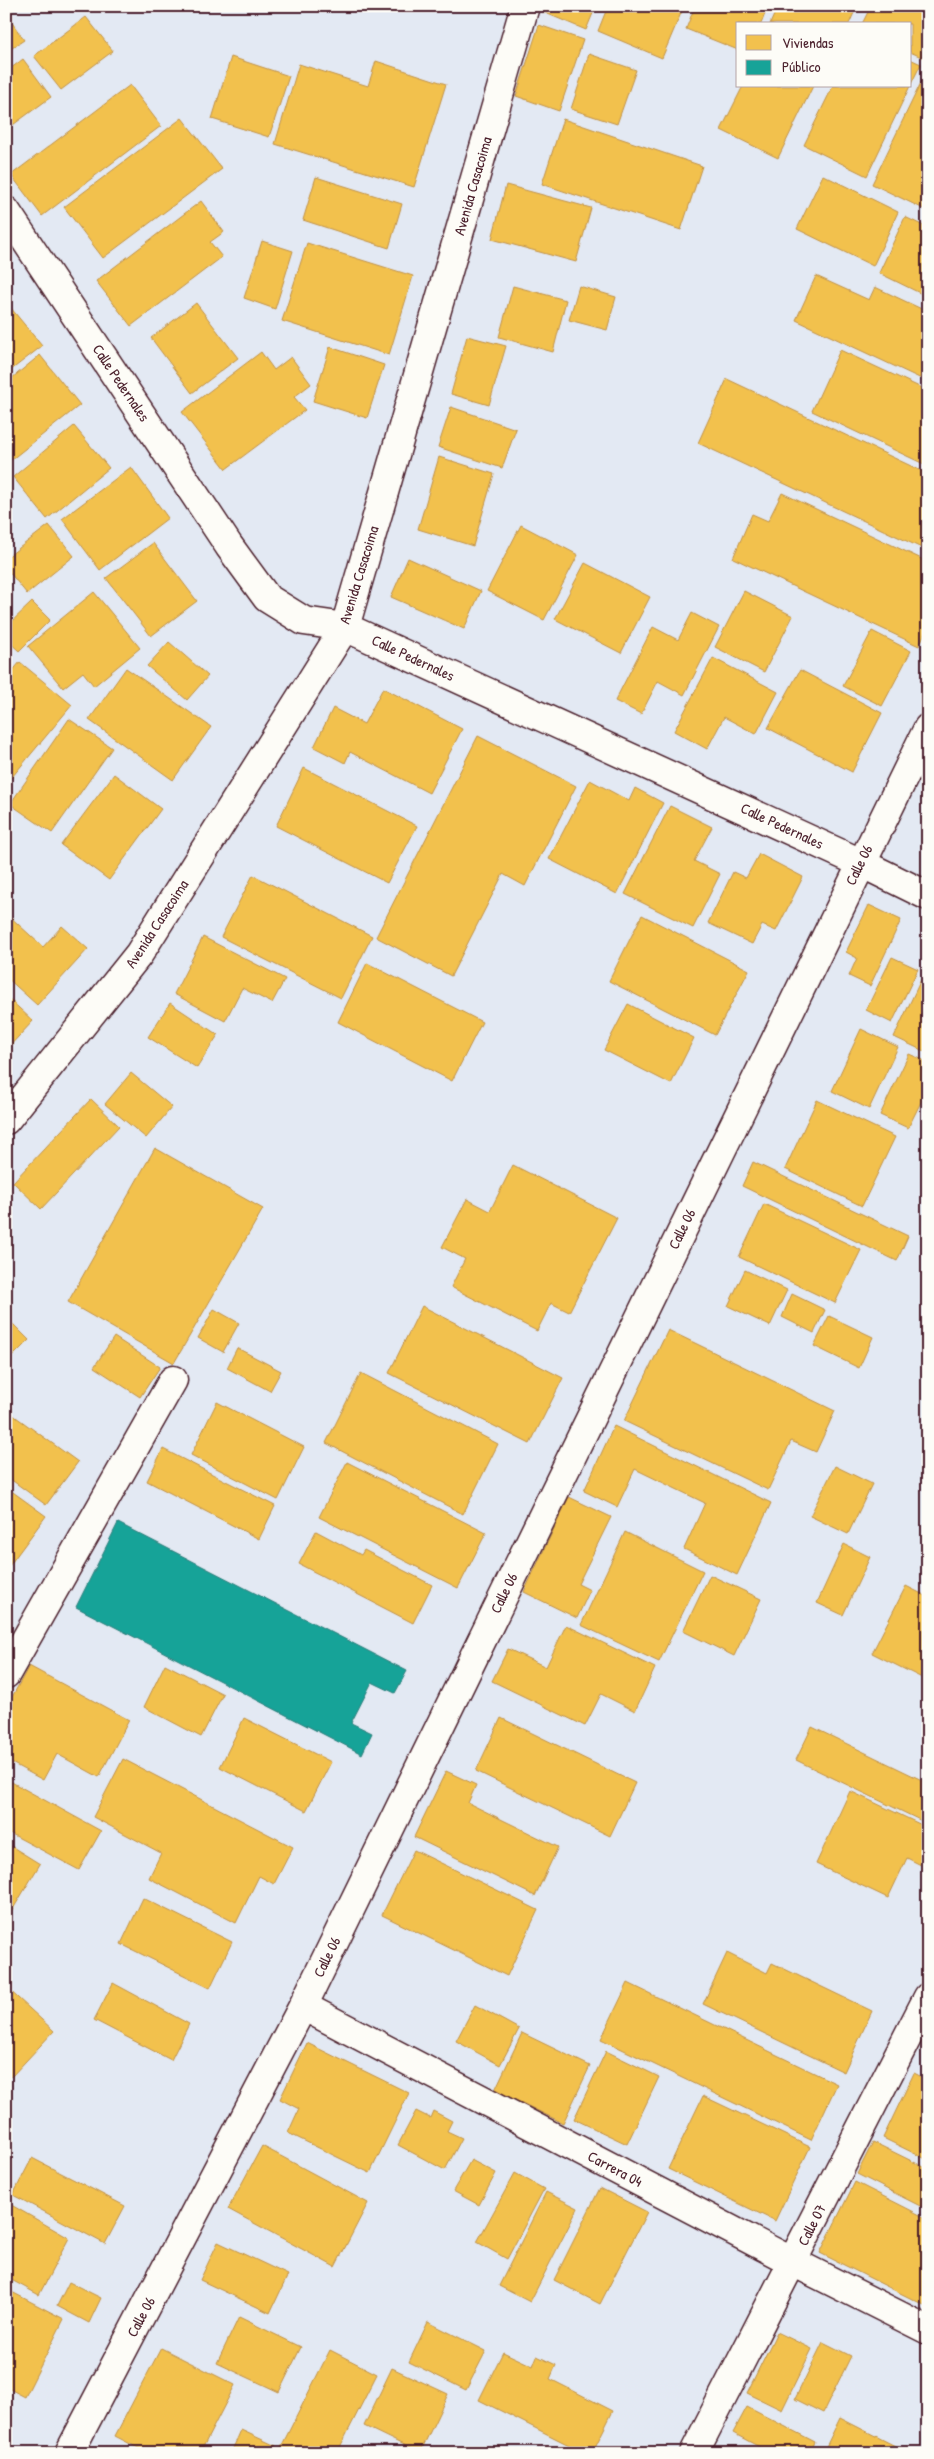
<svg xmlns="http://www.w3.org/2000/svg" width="934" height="2459" viewBox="0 0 934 2459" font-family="'Patrick Hand',sans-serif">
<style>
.homes{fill:#f2c14e;stroke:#c09044}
.public{fill:#17a398;stroke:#267b77}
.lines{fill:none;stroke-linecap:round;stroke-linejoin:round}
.street-casing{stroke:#4a1f2b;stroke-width:31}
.street{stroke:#fdfcf7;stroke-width:28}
.labels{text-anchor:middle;stroke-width:5;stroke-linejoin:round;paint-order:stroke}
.street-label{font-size:15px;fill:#4a1f2b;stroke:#fdfcf7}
</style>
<rect width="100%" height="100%" fill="#e3e9f3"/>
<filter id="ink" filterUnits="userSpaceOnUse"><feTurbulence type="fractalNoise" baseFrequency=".02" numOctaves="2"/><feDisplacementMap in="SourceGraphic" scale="10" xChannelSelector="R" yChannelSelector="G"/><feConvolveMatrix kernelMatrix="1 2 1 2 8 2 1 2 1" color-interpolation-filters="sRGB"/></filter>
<g filter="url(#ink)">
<path class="homes" d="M545 6H596L586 30 543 12Z
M608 6H684L662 58 598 31Z
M695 6H768L761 24H738V50L686 29Z
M778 6H857L849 24H770Z
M871 6H928V51L924 58 910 52V24H862Z
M6 14 24 40 6 52Z
M86 17 113 51 61 90 34 56Z
M539 25 583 40 559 111 516 96Z
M589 54 636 70 617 124 571 109Z
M231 57 289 76 269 137 212 119Z
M23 59 51 97 6 130V72Z
M910 59 921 64 910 86Z
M376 61 446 84 414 187 275 144 299 64 368 86Z
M928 68V211L872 184Z
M130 85 161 126 42 216 11 175Z
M743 86H813L778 158 721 130Z
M833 86H910L867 176 804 145Z
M182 118 222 169 103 258 64 207Z
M563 119 702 166 681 230 542 184Z
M823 175 898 212 873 266 797 229Z
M316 177 402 204 389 248 303 220Z
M506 185 591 208 576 262 492 239Z
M201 201 224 232 210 242 222 257 131 326 96 281Z
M905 217 928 228V297L879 273Z
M262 241 293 251 275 309 244 298Z
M307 243 413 276 389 355 282 321Z
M816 276 869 300 875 287 928 312V382L796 320Z
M513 286 566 300 553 352 499 337Z
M579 286 616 297 607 330 569 320Z
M6 302 42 346 6 374Z
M196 303 238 358 192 393 151 338Z
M467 336 506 346 489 405 451 394Z
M330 347 384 365 367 418 313 401Z
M840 350 928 391V466L812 411Z
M261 352 274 370 291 357 311 384 294 397 305 410 226 469 182 412Z
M40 355 80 405 6 464V383Z
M727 379 928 474V551L698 443Z
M451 407 516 429 502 468 438 447Z
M74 426 109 468 47 519 13 477Z
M439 457 494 474 473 546 418 529Z
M131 467 168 518 100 570 62 519Z
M782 493 928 562V626L919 646 733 558 752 514 768 521Z
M49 525 74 556 27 594 6 568V558Z
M521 525 578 555 544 620 487 591Z
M153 543 197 601 151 636 106 578Z
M408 558 481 591 464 629 391 597Z
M585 563 650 597 621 653 555 619Z
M744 591 793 616 764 672 715 647Z
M94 592 140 648 94 686 83 672 63 688 28 646Z
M32 602 50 620 19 651 6 639V627Z
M692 613 719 627 684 695 658 681 641 714 615 701 653 627 678 640Z
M872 631 911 651 882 706 843 686Z
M169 642 208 676 187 700 147 666Z
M713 658 778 692 756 734 724 717 707 749 674 731Z
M20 662 72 705 7 783 6 679Z
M126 668 211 727 173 780 89 720Z
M800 670 882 713 852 772 768 728Z
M383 688 462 729 429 793 350 752 345 763 314 747 333 708 364 724Z
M69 719 112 748 52 833 10 804Z
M478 736 576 786 525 886 503 874 451 976 376 937Z
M304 768 417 826 387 883 276 826Z
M114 774 161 809 109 880 61 845Z
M590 780 629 801 635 788 663 803 617 894 549 859Z
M670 806 712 827 694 861 720 874 693 928 625 894Z
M759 854 803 877 776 931 762 925 752 944 708 923 733 872 746 878Z
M253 875 372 936 341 998 221 937Z
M869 905 901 920 870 986 849 976 857 958 846 952Z
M6 913 43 947 62 926 88 949 37 1005 6 977Z
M642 915 749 970 715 1035 609 981Z
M203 937 285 979 272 1003 242 988 225 1021 174 994Z
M892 957 918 969 892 1023 866 1010Z
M367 963 482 1022 452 1081 338 1022Z
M925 971 928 972V1053L894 1037Z
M6 996 33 1021 6 1050Z
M170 1003 218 1035 197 1068 148 1037Z
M628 1004 694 1038 671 1084 604 1050Z
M861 1029 898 1047 869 1109 832 1091Z
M909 1054 928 1062V1088L908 1128 880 1115Z
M131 1073 172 1107 146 1138 105 1104Z
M91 1099 119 1126 41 1209 13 1182Z
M817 1100 895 1137 862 1206 785 1169Z
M155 1148 263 1209 174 1363 68 1302Z
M753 1162 908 1236 897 1261 742 1186Z
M513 1165 617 1218 569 1312 551 1303 537 1331 451 1287 465 1259 442 1247 467 1199 490 1211Z
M764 1204 861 1250 835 1303 739 1257Z
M745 1270 787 1290 770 1326 728 1306Z
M792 1294 825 1310 814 1333 782 1317Z
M422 1306 563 1378 530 1444 389 1373Z
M214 1309 239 1323 223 1352 198 1338Z
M829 1316 873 1337 859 1368 814 1346Z
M6 1317 29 1340 6 1363Z
M668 1330 835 1411 816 1452 791 1441 768 1490 624 1421Z
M114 1337 160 1367 140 1397 94 1367Z
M237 1348 281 1371 270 1391 227 1368Z
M361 1373 498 1444 463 1514 326 1443Z
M217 1402 304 1447 278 1500 191 1455Z
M9 1412 78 1462 46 1505 6 1476V1416Z
M614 1426 771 1503 737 1575 684 1549 705 1503 635 1469 617 1507 584 1491Z
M163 1449 275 1506 259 1539 147 1481Z
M347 1462 486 1533 458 1588 319 1517Z
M835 1466 872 1484 848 1534 810 1516Z
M6 1487 46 1516 6 1570Z
M569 1497 611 1517 578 1584 590 1590 577 1618 524 1592Z
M316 1531 361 1555 364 1550 432 1585 413 1623 299 1564Z
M625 1532 703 1571 659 1662 581 1625Z
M844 1544 870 1557 843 1615 817 1603Z
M710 1575 761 1599 734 1656 683 1631Z
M906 1586 928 1597V1681L872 1653Z
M566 1625 655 1668 635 1711 601 1694 585 1726 492 1681 508 1649 546 1667Z
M165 1664 223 1694 201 1737 144 1707Z
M29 1666 129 1720 99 1777 57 1754 43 1780 6 1760V1708Z
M244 1718 331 1762 306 1811 220 1767Z
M501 1718 635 1783 610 1836 476 1771Z
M812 1727 928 1783V1824L796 1760Z
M123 1759 293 1847 274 1884 259 1876 236 1923 149 1878 161 1853 93 1817Z
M446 1771 476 1785 468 1803 558 1847 535 1896 414 1837Z
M6 1779 101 1831 79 1870 6 1831Z
M850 1791 928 1828V1850L921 1865 907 1858 888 1898 816 1864Z
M6 1843 40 1864 10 1914 6 1912Z
M414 1850 538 1910 507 1976 382 1915Z
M143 1898 232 1942 210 1988 121 1944Z
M727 1953 767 1973 772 1963 872 2011 844 2072 703 2004Z
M113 1983 189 2024 171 2060 94 2020Z
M628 1983 837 2084 811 2140 601 2039Z
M6 1987 54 2031 11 2077 6 2073Z
M475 2005 519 2029 500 2065 456 2041Z
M522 2033 590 2066 563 2123 495 2090Z
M307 2043 409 2093 370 2173 288 2133 299 2109 280 2099Z
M606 2051 659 2077 627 2144 574 2119Z
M914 2073 928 2080V2160L883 2138Z
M703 2096 810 2147 775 2221 668 2169Z
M416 2111 430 2118 433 2111 452 2121 447 2131 462 2138 445 2170 398 2145Z
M873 2142 928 2169V2210L857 2174Z
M262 2146 368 2203 335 2267 228 2209Z
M32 2158 125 2206 105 2244 13 2195Z
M471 2160 496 2173 479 2205 453 2191Z
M515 2173 544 2189 507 2259 477 2242Z
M855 2182 928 2219V2307L820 2253Z
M600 2188 647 2212 600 2304 554 2280Z
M546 2192 578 2208 530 2302 499 2286Z
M6 2202 69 2238 39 2295 6 2277Z
M218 2242 288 2275 270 2313 200 2280Z
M69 2282 101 2298 89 2323 57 2306Z
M6 2289 64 2319 25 2397 6 2387Z
M239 2317 301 2347 279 2392 217 2363Z
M428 2322 486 2351 466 2390 409 2362Z
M777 2332 812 2349 782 2410 747 2393Z
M823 2342 851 2356 823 2413 795 2399Z
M161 2348 235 2385 200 2453H148L115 2436Z
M330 2350 377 2374 337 2453H278Z
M503 2352 533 2366 537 2356 556 2365 550 2379 613 2411 592 2453H585L479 2400Z
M392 2368 448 2394 420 2453 364 2426Z
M747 2407 815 2442 810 2453H771L733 2433Z
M840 2418 905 2451V2453H823Z
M241 2430 276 2446 273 2453H231Z"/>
<path class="public" d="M118 1523 407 1671 395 1693 372 1682 351 1723 372 1733 362 1754 76 1607Z"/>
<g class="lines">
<defs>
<path id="street" d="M6 211 229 546 267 598 304 621 345 627 861 863 928 896
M6 1120 139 954 345 627 525 6
M6 1674 173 1380
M303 2006 793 2262 928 2330
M69 2453 303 2006 928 728
M694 2453 928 1997"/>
</defs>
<use href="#street" class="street-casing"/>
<use href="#street" class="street"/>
</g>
</g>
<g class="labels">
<g class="street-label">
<text transform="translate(473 186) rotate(-74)" y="5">Avenida Casacoima</text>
<text transform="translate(121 383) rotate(56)" y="5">Calle Pedernales</text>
<text transform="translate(359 575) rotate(-73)" y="5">Avenida Casacoima</text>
<text transform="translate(413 658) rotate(25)" y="5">Calle Pedernales</text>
<text transform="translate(782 826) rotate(25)" y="5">Calle Pedernales</text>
<text transform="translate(859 865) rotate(-64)" y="5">Calle 06</text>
<text transform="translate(157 924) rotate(-57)" y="5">Avenida Casacoima</text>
<text transform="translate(682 1229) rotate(-64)" y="5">Calle 06</text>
<text transform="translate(504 1593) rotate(-64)" y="5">Calle 06</text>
<text transform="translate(327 1957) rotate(-64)" y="5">Calle 06</text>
<text transform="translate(615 2169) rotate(28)" y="5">Carrera 04</text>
<text transform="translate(812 2225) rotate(-63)" y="5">Calle 07</text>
<text transform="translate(141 2317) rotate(-62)" y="5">Calle 06</text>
</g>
</g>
<rect width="934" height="2459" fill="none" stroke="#fdfcf7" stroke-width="25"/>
<rect x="12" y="12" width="909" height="2434" fill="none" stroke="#4a1f2b" stroke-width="2" filter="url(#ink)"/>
<rect x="736" y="22" width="175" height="65" fill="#fdfcf7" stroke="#b5a4a5"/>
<rect x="746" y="35" width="25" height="15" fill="#f2c14e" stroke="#b5a4a5"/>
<text x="782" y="48" font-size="15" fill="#4a1f2b">Viviendas</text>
<rect x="746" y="60" width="25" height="15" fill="#17a398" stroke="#b5a4a5"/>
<text x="782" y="72" font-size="15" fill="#4a1f2b">Público</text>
</svg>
